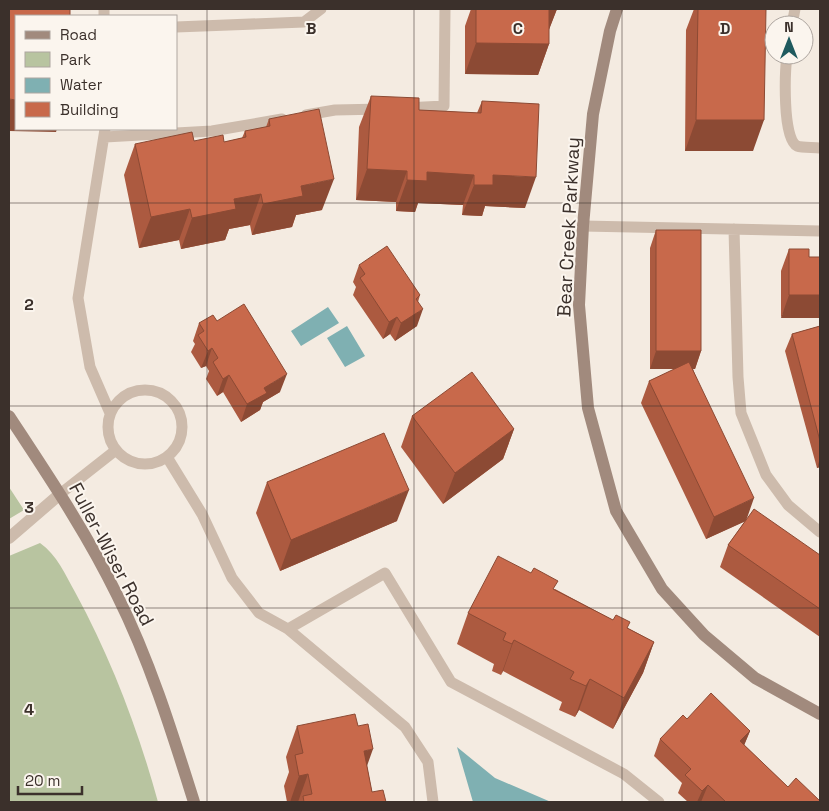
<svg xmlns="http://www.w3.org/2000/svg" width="829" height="811" viewBox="0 0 829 811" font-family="'Space Grotesk',sans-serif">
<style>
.green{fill:#b8c4a0}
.water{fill:#7fb0b2}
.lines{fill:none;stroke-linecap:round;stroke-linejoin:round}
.lane{stroke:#cdbbac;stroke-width:11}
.street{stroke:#cdbbac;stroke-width:12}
.secondary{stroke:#a18a7d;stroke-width:12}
.wall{fill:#ac5a40}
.shaded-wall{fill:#8c4a34}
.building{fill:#c8694b;stroke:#8c4a34}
.grid{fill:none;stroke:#3b302b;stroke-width:1;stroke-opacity:0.55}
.labels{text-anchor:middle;stroke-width:4;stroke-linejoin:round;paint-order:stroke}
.street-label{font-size:19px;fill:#3b302b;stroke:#fbf5ee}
.grid-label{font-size:16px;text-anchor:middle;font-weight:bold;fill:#3b302b;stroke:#fbf5ee;stroke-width:4;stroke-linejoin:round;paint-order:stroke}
</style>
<rect width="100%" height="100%" fill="#f4ebe1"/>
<path class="green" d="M9 487 24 510 9 519Z
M40 543C57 555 65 574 75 592 111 658 138 729 158 802H9V556Z"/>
<path class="water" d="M328 307 339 323 301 346 291 331Z
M347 326 365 356 345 367 327 338Z
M457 747 495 778 551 802H473Z"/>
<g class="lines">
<path class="lane" d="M104 9V16
M792 25 795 9
M176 27 304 22 321 9
M787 55C785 71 782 138 797 146 803 148 814 147 820 148
M405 108 444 106 445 9
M306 115 335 110 382 109
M105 129 78 298 90 367 110 413
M105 137 212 131 282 119
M583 226 820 231
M734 229 738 377 741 413 766 475 788 505 820 532
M108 427a37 37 0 1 1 74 0a37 37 0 1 1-74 0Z
M167 457 202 514 232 578 259 613 288 629 405 727 428 762 433 802
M60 494 116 450
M288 629 385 573 451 682 624 774 659 802"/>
<path class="street" d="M9 538 60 494"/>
<path class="secondary" d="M617 9 610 31 593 114 583 226 579 305 588 408 616 511 662 589 704 635 755 678 820 714
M9 416C47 474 87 533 117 595 150 661 172 732 194 802"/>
</g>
<path class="wall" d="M471 9H557L549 29V44L538 75 465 74V26Z
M694 9H766L753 151H685L686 30Z
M371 96 419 110 477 113 482 101 525 208 485 206 482 216 462 215 463 205 418 203 415 212 396 211V202L356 200 359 127Z
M269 119 322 210 296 215 292 227 252 235 250 225 229 229 225 240 181 249 179 240 139 248 124 175 135 144 224 142 242 138 245 131 266 127Z
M656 230 701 351 695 369H693L746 520 820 555V637L720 567 728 545 745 521 706 539 641 403 649 381 675 369H650V248Z
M789 249 809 257 781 318V271Z
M359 265 420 295 418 302 417 326 395 341 390 334 383 339 353 295 356 287 353 282Z
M217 321 280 392 263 402 260 410 241 422 223 392 217 396 206 379 209 371 206 366 201 368 191 352 195 344 193 341 199 323Z
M820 326V467L817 468 785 351 792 334Z
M412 416 514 429 503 459 443 504 401 447Z
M267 482 397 521 280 571 256 513Z
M555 589 654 642 643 673 613 729 579 710 575 717 559 710 562 702 503 671 501 675 492 671 494 664 457 644 468 613Z
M687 719 750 731 744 745 788 787 820 802H688L678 793 682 783 654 756 660 739Z
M297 726 367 766 372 792 386 802H287L284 786 289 772 286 757Z"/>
<path class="shaded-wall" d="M548 9H557L547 35Z
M476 43 549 44 538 75 465 74Z
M9 99 16 100V129H57L56 132 9 131Z
M696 120H764L753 151H685Z
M367 169 407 171 396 202 356 200Z
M427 172 474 175 463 205 418 203 415 212 396 211 407 180Z
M493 175 536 177 525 208 485 206 482 216 462 215 474 185Z
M334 179 322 210 296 215 292 227 252 235 263 204 301 186Z
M261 194 250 225 229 229 225 240 181 249 192 218 234 199Z
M190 209 179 240 139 248 151 217Z
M789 295H820V318H781Z
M423 309 417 326 395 341 401 323Z
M397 317 390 334 383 339 389 322Z
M212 348 206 366 201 368 208 351Z
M656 351H701L695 369H650Z
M287 374 280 392 263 402 260 410 241 422 247 404 264 388Z
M229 375 223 392 217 396 223 379Z
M514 429 503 459 443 504 455 473Z
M820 458V467L817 468Z
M409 490 397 521 280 571 291 540Z
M754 498 746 521 706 539 714 517Z
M514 640 503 671 501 675 512 644Z
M654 642 643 673 613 729 624 698Z
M590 679 579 710 575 717 586 686Z
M750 731 743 748 740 741Z
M373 749 362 780 364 751Z
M308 774 298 802H290L299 776Z
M708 785 701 802H697L702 791Z"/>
<path class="building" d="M9 9H70V16H16V100L9 99Z
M476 9H549V44L476 43Z
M698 9H766L764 120H696Z
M371 96 419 98V110L481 113 482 101 539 104 536 177 493 175V185H474V175L427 172V181L407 180V171L367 169Z
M319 109 334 179 301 186 303 196 263 204 261 194 234 199 236 209 192 218 190 209 151 217 135 144 192 132 194 141 223 135 224 142 246 137 245 131 270 126 269 119Z
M656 230H701V351H656Z
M387 246 420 295 416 299 423 309 401 323 397 317 389 322 360 278 365 274 359 265Z
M789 249H809V257H820V295H789Z
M244 304 287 374 264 388 267 393 247 404 229 375 223 379 213 362 218 358 212 348 208 351 198 335 204 331 199 323 213 315 217 321Z
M820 326V441L792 334Z
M689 362 754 498 714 517 649 381Z
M472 372 514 429 455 473 412 416Z
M384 433 409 490 291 540 267 482Z
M754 509 820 555V609L728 545Z
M498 556 531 573 534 568 558 581 553 589 613 620 616 615 630 622 627 628 654 642 624 698 590 679 586 686 570 679 574 672 514 640 512 644 503 640 506 633 468 613Z
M711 693 750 731 740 741 788 787 796 778 820 801V802H726L708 785 702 791 685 775 691 769 660 739 683 715 687 719Z
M355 714 358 726 368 724 373 749 364 751 372 792 383 790 386 802H304L303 796 312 794 308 774 299 776 295 755 303 753 297 726Z"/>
<path class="grid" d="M207 9V802M414 9V802M622 9V802M9 203H820M9 406H820M9 608H820"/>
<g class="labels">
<g class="street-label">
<text transform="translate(568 227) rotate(-87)" y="7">Bear Creek Parkway</text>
<text transform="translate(112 554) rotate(62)" y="7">Fuller-Wiser Road</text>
</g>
</g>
<g class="grid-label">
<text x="311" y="34">B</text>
<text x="518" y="34">C</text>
<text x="725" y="34">D</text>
<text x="29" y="310">2</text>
<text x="29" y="513">3</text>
<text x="29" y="715">4</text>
</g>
<rect width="829" height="811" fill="none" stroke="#3b302b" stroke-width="20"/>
<rect x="15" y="15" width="162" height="115" fill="#fbf5ee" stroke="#aea6a0"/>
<rect x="25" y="31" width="25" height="8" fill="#a18a7d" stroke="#aea6a0"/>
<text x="60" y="40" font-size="15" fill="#3b302b">Road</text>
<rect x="25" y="52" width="25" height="15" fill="#b8c4a0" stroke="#aea6a0"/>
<text x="60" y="65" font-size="15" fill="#3b302b">Park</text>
<rect x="25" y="78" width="25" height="15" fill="#7fb0b2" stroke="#aea6a0"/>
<text x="60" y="90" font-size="15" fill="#3b302b">Water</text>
<rect x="25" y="102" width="25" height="15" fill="#c8694b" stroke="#aea6a0"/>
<text x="60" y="115" font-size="15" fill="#3b302b">Building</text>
<g transform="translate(789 40)"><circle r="24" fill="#fbf5ee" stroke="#aea6a0"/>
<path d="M0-4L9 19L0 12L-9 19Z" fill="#1f5a5e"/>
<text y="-8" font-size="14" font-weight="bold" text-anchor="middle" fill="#3b302b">N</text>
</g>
<path d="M18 786v8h64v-8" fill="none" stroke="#3b302b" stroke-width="2.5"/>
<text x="25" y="786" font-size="15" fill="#3b302b" stroke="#fbf5ee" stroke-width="4" paint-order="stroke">20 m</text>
</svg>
